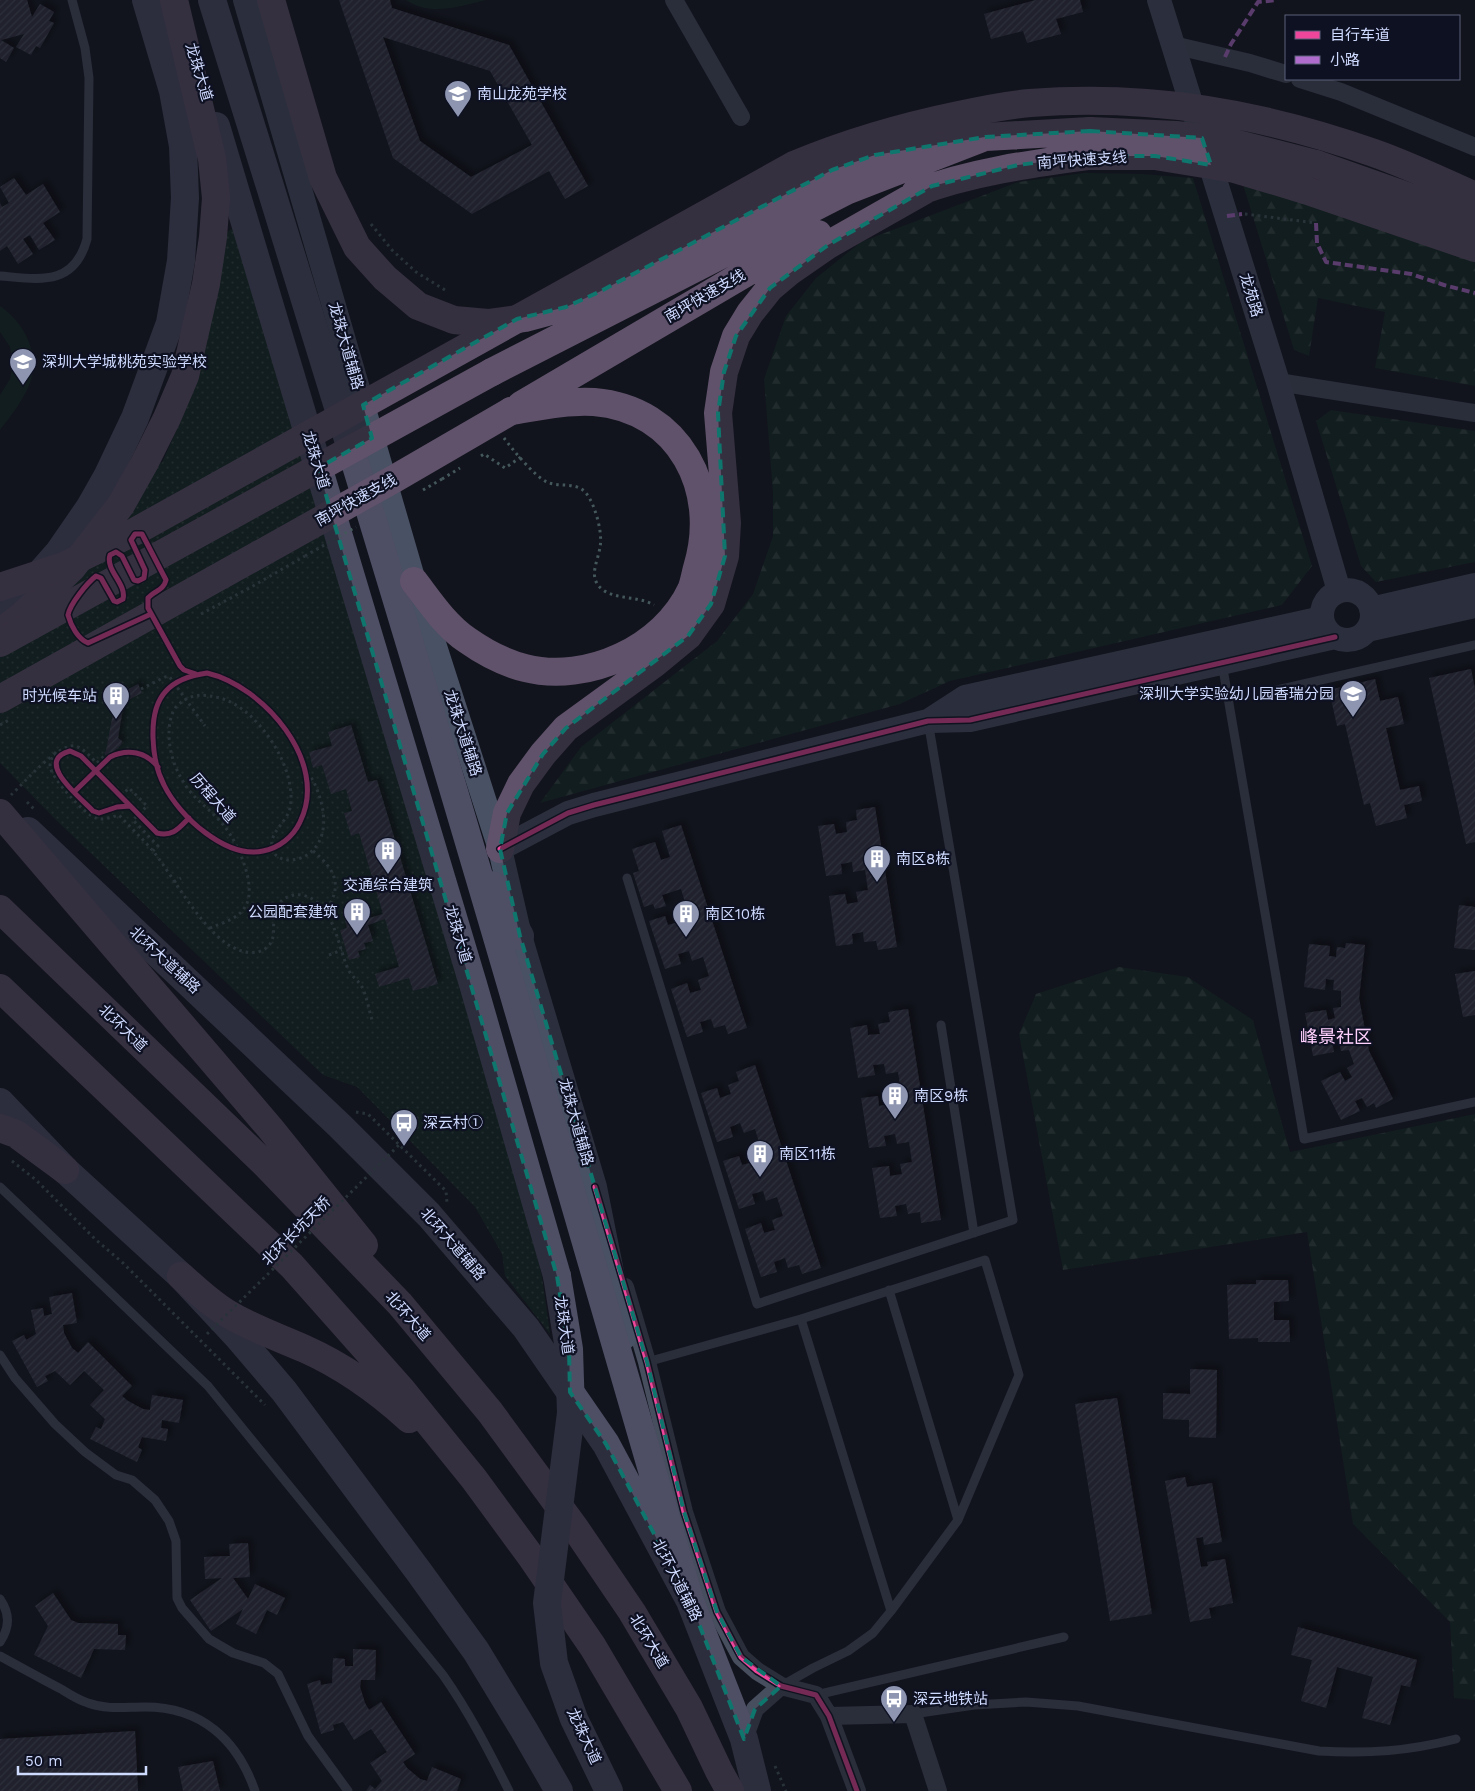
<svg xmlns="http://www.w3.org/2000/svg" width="1475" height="1791" viewBox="0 0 1475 1791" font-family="'Work Sans','Noto Sans SC',sans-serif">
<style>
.green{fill:#112920}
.forest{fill:url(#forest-firs)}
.park{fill:url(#park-dots)}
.building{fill:url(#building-hatch);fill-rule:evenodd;filter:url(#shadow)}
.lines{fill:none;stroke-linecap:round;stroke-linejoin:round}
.path{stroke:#44585c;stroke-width:3;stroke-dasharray:2.5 4;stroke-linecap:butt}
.lane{stroke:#474e5e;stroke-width:9}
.street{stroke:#474e5e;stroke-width:18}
.secondary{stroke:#495164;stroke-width:24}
.primary{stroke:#4e4e65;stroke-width:28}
.highway{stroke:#61526c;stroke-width:28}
.path-bridge{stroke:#44585c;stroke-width:3;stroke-dasharray:2.5 4;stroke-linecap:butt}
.primary-bridge{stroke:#4e4e65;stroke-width:28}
.highway-bridge{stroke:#61526c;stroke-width:28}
.quiet{stroke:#b06ccc;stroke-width:4;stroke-dasharray:8 4;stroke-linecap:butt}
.cycleway-casing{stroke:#0e1122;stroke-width:8}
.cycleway{stroke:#ed469a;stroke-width:5}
.marked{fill:none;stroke:#0f766e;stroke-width:4;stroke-dasharray:10 6;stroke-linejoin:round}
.labels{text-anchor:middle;stroke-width:4.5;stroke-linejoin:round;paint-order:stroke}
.street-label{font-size:15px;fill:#cfdaff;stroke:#0e1122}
.poi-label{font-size:15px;fill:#cfdaff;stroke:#0e1122;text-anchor:start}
.quarter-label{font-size:18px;fill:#ffd1fe;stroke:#0e1122}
</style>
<defs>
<pattern id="forest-firs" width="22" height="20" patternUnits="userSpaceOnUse" patternTransform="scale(1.25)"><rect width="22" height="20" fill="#112920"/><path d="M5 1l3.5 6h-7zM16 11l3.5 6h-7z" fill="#334741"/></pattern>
<pattern id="park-dots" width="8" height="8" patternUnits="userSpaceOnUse" patternTransform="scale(1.25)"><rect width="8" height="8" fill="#112920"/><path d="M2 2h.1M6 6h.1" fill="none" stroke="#334741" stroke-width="1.8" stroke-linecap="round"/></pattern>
<pattern id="building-hatch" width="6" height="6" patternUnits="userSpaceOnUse" patternTransform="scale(1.25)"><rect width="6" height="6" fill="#303340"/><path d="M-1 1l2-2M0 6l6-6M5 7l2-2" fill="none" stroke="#4d505d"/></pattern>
<filter id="shadow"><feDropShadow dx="4.5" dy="-4.5" stdDeviation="2.5" flood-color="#0009"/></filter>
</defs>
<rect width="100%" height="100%" fill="#12141d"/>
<path class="green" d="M406 0H486C460 6 431 17 406 0Z
M0 306C26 324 42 357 28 388 21 403 10 417 0 430V395L10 379 12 368V358L10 347 0 332Z"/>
<path class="forest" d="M1084 173 1142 174 1193 178 1312 566 1282 605 950 681 900 704 540 803 581 747 717 641 753 594 773 536V493L764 379 786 316 816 278 861 242 1018 182Z
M1241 178 1475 257V386L1375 368 1385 312 1318 298 1309 356 1294 350Z
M1331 410 1475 431V562L1376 582 1361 566 1316 421Z
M1119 967 1188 977 1253 1020 1290 1152 1475 1114V1700L1454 1698 1450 1622 1353 1524 1307 1232 1063 1270 1019 1034 1036 994Z"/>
<path class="park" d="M233 228 516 1167 542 1277 550 1334 505 1276 502 1254 475 1207 357 1087 323 1075 56 820 0 763V616L134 448 162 463 184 413 206 340 227 232Z"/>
<path class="building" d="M0 0H27L32 17 40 4 54 12 49 21 54 23 40 48 36 46 31 55 16 47 24 34 1 40 14 48 6 62 0 58Z
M339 0H390L392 8 509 45 588 186 565 199 549 171 472 214 393 158ZM383 37 490 71 532 145 471 177 420 141Z
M1036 0H1080L1083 12 1056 19 1061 34 1027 43 1023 31 991 39 984 14Z
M14 178 26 195 43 184 60 212 43 223 55 240 39 250 30 235 23 239 33 254 18 264 7 246 0 251V203L2 207 9 203 0 187Z
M1471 669 1475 689V842L1466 844 1429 678Z
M1375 679 1380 701 1398 697 1404 724 1386 728 1400 790 1419 786 1422 801 1404 805 1407 818 1376 826 1370 803 1364 805 1345 724 1337 726 1329 690Z
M138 684 142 693 124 702 118 738 122 741 121 745 107 757 104 753 106 751 116 696Z
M351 725 368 782 377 780 438 984 413 991 409 978 379 987 375 974 399 967 385 919 368 925 373 941 364 943 366 949 358 951 360 957 349 960 340 930 347 928 343 912 362 906 366 919 383 914 359 833 351 836 344 813 352 811 346 789 331 794 322 765 313 768 309 752 332 746 328 732Z
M875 807 897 947 878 950 876 941 864 942 863 932 852 934 853 944 836 946 829 896 845 894 847 904 858 902 856 892 868 890 865 870 853 872 852 862 841 864 842 874 826 876 818 826 834 824 836 834 847 832 846 822 857 820 856 810Z
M681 825 747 1028 728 1034 725 1025 714 1028 711 1019 700 1022 703 1032 687 1037 671 989 687 983 690 993 701 990 698 980 709 976 703 957 692 961 689 951 678 954 681 964 665 969 649 921 665 916 668 925 679 922 676 912 687 909 681 889 662 895 666 906 655 909 653 904 644 907 633 873 639 871 632 849 655 842 661 860 670 857 662 831Z
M1459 905 1475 907V950L1454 948Z
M1346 943 1365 945 1359 998 1369 1051 1393 1099 1376 1108 1374 1103 1367 1107 1362 1098 1355 1101 1360 1111 1341 1120 1321 1081 1340 1072 1345 1081 1352 1077 1347 1068 1354 1064 1349 1050 1341 1051 1339 1041 1332 1042 1334 1052 1313 1056 1305 1013 1326 1010 1328 1020 1335 1018 1333 1008 1341 1007V991L1333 990 1334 980 1326 979 1325 990 1304 987 1309 944 1330 946 1329 956 1336 957 1337 947 1345 948Z
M1475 971V1015L1463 1017 1455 974Z
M908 1009 941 1220 921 1223 920 1212 908 1214 906 1204 895 1206 897 1216 880 1218 872 1168 889 1166 890 1176 902 1174 900 1164 912 1162 909 1142 897 1144 895 1134 884 1136 886 1146 869 1148 861 1098 878 1096 879 1106 891 1104 889 1094 901 1092 898 1072 886 1074 884 1064 873 1065 875 1075 858 1078 850 1028 867 1025 868 1035 880 1034 878 1024 890 1022 888 1012Z
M755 1065 821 1268 802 1274 799 1265 788 1268 785 1258 774 1262 777 1272 761 1277 745 1229 761 1223 764 1233 775 1230 772 1220 783 1216 777 1197 766 1201 763 1191 752 1194 755 1204 739 1209 723 1161 739 1156 742 1165 753 1162 750 1152 761 1149 755 1129 744 1133 740 1123 730 1127 733 1137 717 1142 701 1093 717 1088 720 1098 731 1094 728 1085 739 1081 736 1072Z
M1256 1280H1288L1289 1301 1274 1302V1320H1289L1290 1342H1258V1338L1229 1339 1227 1285 1256 1284Z
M72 1293 77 1323 63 1325 64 1333 72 1348 78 1353 88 1342 132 1386 122 1396 128 1401 143 1409 150 1410 152 1395 183 1400 179 1423 162 1420 161 1428 168 1429 166 1441 142 1437 138 1447 142 1450 137 1462 90 1439 96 1427 101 1429 105 1419 90 1405 104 1390 84 1371 70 1385 55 1371 45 1376 48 1381 37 1387 12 1341 24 1335 26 1340 36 1334 31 1310 43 1308 44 1316 52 1314 49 1297Z
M1190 1369 1217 1370 1216 1438 1189 1437V1420L1163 1419V1393L1190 1394Z
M1117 1398 1152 1614 1110 1621 1075 1404Z
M1185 1477 1187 1487 1212 1483 1222 1542 1204 1545 1203 1537 1196 1538 1201 1567 1208 1566 1207 1562 1225 1559 1233 1603 1209 1608 1211 1618 1190 1622 1165 1481Z
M248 1543 250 1577 233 1578 248 1599 255 1584 285 1598 277 1615 267 1610 256 1634 236 1624 243 1609 211 1631 190 1600 222 1578 205 1579 204 1557 230 1556 229 1544Z
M53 1593 71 1620 78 1623 118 1624V1635H126L125 1650 94 1649 81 1678 34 1655 48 1626 35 1606Z
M1298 1627 1417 1660 1410 1687 1401 1685 1390 1725 1362 1718 1373 1677 1337 1667 1326 1708 1301 1701 1312 1660 1291 1655Z
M353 1649 376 1650 375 1680H361L360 1687 365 1703 369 1710 381 1702 415 1754 403 1762 407 1768 420 1779 427 1781 432 1767 461 1779 457 1791H366L370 1785 375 1789 382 1781 370 1763 387 1752 371 1729 354 1740 343 1722 333 1725 334 1730 321 1734 307 1684 320 1680 321 1685 332 1683 333 1658 345 1659V1666H353Z
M135 1731 138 1791H0V1739Z
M213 1761 220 1791H183L178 1767Z"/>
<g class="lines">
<path class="path" d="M1245 214 1316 223
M371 224 392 250 416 272 445 290V294
M504 438C512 449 535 477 547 482 559 488 576 481 586 493 595 504 603 533 600 547 598 562 587 578 603 590 618 600 639 596 654 605
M481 456 484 454 505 468 521 457
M442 479 460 468
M201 614 253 586 305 556
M141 689 165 677 169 676 205 726
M0 725 9 720
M56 752C53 756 50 761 50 766 51 778 85 815 96 818 103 821 111 817 119 815 130 827 142 838 153 851 174 877 206 939 239 950 249 954 263 954 270 944 279 931 266 911 284 899 290 895 296 894 302 895 334 902 337 944 348 969 351 976 358 980 362 987 367 997 369 1011 373 1023
M11 795C24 783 58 743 75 746 84 748 91 758 97 763L105 755
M121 796 129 788 147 806 133 820 158 846 153 851
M27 802 35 810
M313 851C335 869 344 886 325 911
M174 882 181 878
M210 928C222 923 238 919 245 907 258 887 238 844 225 827 213 811 194 800 184 783 174 767 169 751 169 733 169 724 171 711 178 705 191 693 204 694 220 698 258 708 298 769 290 808 287 821 274 829 272 841 265 875 349 867 316 787 313 779 307 772 303 765
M329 955 342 950
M356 1112 368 1114 446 1191 447 1203
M12 1161 36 1180 95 1239 123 1263 265 1405
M775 1766 786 1791"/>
<path class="lane" d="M0 276C39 279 74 287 87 239L89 78 85 48 72 0
M1222 663 1304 1139 1475 1102
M1277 690 1475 645
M627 878 757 1304 1013 1220 928 721
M941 1025 974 1233
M0 1187 208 1386 443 1675C469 1712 489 1751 509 1791
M889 1290 958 1520
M801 1319 985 1260 1019 1375 958 1520 891 1611
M0 1355 15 1378 55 1424 85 1452 116 1475 132 1480 155 1500 169 1521 176 1541 177 1598 182 1608 209 1639 233 1653 264 1663 278 1674 308 1736 348 1791
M647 1362 801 1319 891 1611 873 1633 848 1651 813 1668 783 1685
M0 1599C10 1614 10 1627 0 1642
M0 1656C20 1667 40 1678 61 1689 69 1694 78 1700 88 1703 107 1710 125 1707 145 1707 201 1707 237 1739 255 1791
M816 1695 1064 1637
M913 1714 974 1705 1026 1702 1078 1706 1319 1751C1370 1754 1408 1751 1456 1739"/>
<path class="street" d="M674 0 741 117
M1173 45 1250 63 1286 74
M1300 79 1341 92 1475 147
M1278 382 1475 413
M625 1287 647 1362 684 1512 717 1612 741 1657 757 1671 781 1686 816 1695 829 1716 857 1791
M829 1716 913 1714 938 1791
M744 1739 755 1709 781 1686"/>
<path class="secondary" d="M245 0 414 581 500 849 520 936 595 1187 625 1337
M1159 0 1278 382 1339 591
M1322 615a25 25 0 1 1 50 0a25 25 0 1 1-50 0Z
M1371 609 1475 585
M1367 630 1475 606
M928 721 965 697 1322 618
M500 849 568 813 594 805 928 721 970 720 1335 637"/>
<path class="primary" d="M212 0C257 144 302 289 346 433 465 821 577 1212 690 1601
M216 126 473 984 557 1276
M0 609 30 585 59 552 90 507 107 477 135 418 170 323 181 261 185 198 183 146 173 91 146 0
M28 831 340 1126 429 1215 526 1328 606 1444 690 1601 744 1739 757 1791
M492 885 520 936
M0 1102 65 1170 181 1276 237 1336 284 1391 419 1572 476 1651 524 1730 559 1791"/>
<path class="highway" d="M271 0 323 178 357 247 385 278 418 306 454 320 488 323 525 318 566 307 599 292 789 190 832 170 875 155 941 142 985 137
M1316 164 1475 220
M1305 190 1475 248
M915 193C971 172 1030 164 1089 156
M492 372 846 191 985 137 1090 131
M521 405 766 261 818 234
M414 581C430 602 445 625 467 640 484 652 505 663 525 668 587 684 664 648 691 590 694 583 695 575 697 568 721 490 680 409 594 402 569 400 536 407 511 411
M0 633 23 615 72 568 121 505 144 464 167 418 185 376 206 284 213 237 216 198 212 159 174 0
M0 813 270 1128 364 1245
M500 849 507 813 521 784 543 754 566 728 654 664 688 636 711 604 725 556 727 523 718 413 724 372 736 336 750 313 770 288 789 272 828 245 932 186
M0 909 266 1165 400 1304 490 1412 575 1528 632 1612 689 1708 719 1771 730 1791
M0 988 292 1266 402 1390 474 1479 532 1558 593 1647 678 1791
M0 1128 16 1134 65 1170
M181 1276C197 1290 213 1306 232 1316 255 1329 280 1338 305 1349 343 1366 378 1391 409 1419"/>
<path class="path-bridge" d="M423 490 442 479
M305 556 356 527
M207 1334 400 1144"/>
<path class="primary-bridge" d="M557 1276 569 1349 571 1413 547 1603 554 1663 574 1719 609 1791"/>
<path class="highway-bridge" d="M1090 131 1176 135 1222 140 1316 164
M1089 156H1155L1235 169 1305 190
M0 587 64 566 136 531 794 165C849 142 901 127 959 115 982 110 1006 105 1030 103 1150 94 1261 113 1374 153 1408 165 1442 181 1475 196
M0 643 492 372
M0 699 394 479 511 411"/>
<path class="quiet" d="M1225 57 1231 44 1258 2 1277 0
M1227 216 1242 214
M1316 223 1317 243 1326 262 1411 274 1444 285 1475 293"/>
<defs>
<path id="cycleway" d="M151 614 88 643C78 639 71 626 68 615 70 604 87 583 96 576L101 578 114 601 117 602 123 599C127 584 105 570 110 555L116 552 122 556 134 580 138 581 144 578 145 570 131 540 135 534H142L166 580C164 590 154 591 148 598V608L180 666 184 670 196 674
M207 673C263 686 330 762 300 822 293 837 279 848 263 851 226 859 179 816 164 785 152 762 146 712 166 691 176 680 193 675 207 673Z
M74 792 110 757C128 748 146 752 158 767
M130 806 117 807 99 813 93 811C81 798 33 761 70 751L81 756 157 833C173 837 179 828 189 818
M500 849 568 813 594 805 928 721 970 720 1335 637
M595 1187 647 1362 684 1512 717 1612 741 1657 757 1671 781 1686 816 1695 829 1716 857 1791"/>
</defs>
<use href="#cycleway" class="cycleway-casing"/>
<use href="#cycleway" class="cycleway"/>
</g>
<path d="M0 0H1475V1791H0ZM1090 131 1202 138 1211 165 1155 156H1089L1018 165 932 186 828 245 770 288 736 336 724 372 718 413 725 556 711 604 688 636 566 728 543 754 507 813 500 849 520 936 647 1362 684 1512 717 1612 741 1657 781 1686 755 1709 744 1739 690 1601 606 1444 570 1392 569 1349 557 1276 318 468 372 438 363 405 517 319 566 307 599 292 832 170 875 155 985 137Z" fill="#12141d" fill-opacity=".55" fill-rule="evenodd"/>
<path class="marked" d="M1090 131 1202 138 1211 165 1155 156H1089L1018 165 932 186 828 245 770 288 736 336 724 372 718 413 725 556 711 604 688 636 566 728 543 754 507 813 500 849 520 936 647 1362 684 1512 717 1612 741 1657 781 1686 755 1709 744 1739 690 1601 606 1444 570 1392 569 1349 557 1276 318 468 372 438 363 405 517 319 566 307 599 292 832 170 875 155 985 137Z"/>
<defs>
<symbol id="school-pin" viewBox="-11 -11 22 30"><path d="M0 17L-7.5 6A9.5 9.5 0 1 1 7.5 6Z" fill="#8d95b0" stroke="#0e1122"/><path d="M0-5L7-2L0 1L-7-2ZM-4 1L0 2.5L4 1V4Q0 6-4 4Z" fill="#fff"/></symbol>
<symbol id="building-pin" viewBox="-11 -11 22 30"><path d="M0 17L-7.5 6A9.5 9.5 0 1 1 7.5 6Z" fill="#8d95b0" stroke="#0e1122"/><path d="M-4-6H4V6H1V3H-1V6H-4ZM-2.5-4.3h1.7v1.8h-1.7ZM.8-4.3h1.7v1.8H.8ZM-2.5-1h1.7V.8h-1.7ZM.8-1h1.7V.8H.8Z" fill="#fff"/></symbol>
<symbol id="bus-pin" viewBox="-11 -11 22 30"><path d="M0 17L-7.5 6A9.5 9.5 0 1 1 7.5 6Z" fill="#8d95b0" stroke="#0e1122"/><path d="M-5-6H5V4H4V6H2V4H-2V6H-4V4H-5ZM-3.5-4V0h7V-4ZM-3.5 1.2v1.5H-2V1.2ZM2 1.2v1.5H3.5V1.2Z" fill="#fff"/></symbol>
</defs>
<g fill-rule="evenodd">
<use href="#school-pin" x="442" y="78" width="32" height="43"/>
<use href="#school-pin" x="7" y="346" width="32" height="43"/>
<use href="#school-pin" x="1337" y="678" width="32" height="43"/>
<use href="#building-pin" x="100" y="680" width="32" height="43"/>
<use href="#building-pin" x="372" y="835" width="32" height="43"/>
<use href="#building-pin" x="861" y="843" width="32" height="43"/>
<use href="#building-pin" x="341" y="896" width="32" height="43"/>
<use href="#building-pin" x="670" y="898" width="32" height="43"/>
<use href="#building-pin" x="879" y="1080" width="32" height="43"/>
<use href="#bus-pin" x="388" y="1107" width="32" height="43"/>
<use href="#building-pin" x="744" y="1138" width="32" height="43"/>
<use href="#bus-pin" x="878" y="1683" width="32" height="43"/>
</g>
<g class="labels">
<g class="street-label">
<text transform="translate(199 72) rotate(73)" y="5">龙珠大道</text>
<text transform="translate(1082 160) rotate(-4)" y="5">南坪快速支线</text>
<text transform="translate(1251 295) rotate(73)" y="5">龙苑路</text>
<text transform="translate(705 296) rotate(-30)" y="5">南坪快速支线</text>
<text transform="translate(346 346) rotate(74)" y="5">龙珠大道辅路</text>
<text transform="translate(316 460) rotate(73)" y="5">龙珠大道</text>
<text transform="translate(356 500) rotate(-29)" y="5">南坪快速支线</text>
<text transform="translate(463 733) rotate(72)" y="5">龙珠大道辅路</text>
<text transform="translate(213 798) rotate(49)" y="5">历程大道</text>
<text transform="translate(458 934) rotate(73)" y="5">龙珠大道</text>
<text transform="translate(165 960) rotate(43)" y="5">北环大道辅路</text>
<text transform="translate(123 1028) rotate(44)" y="5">北环大道</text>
<text transform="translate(576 1122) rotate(74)" y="5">龙珠大道辅路</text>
<text transform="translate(296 1231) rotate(-45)" y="5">北环长坑天桥</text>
<text transform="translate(453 1244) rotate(49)" y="5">北环大道辅路</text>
<text transform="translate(408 1316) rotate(49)" y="5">北环大道</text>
<text transform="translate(564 1325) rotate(82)" y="5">龙珠大道</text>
<text transform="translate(677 1580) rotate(63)" y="5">北环大道辅路</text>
<text transform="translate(649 1641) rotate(59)" y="5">北环大道</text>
<text transform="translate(584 1736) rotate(65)" y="5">龙珠大道</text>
</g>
<g class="poi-label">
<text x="477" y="99">南山龙苑学校</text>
<text x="42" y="367">深圳大学城桃苑实验学校</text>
<text x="1334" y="699" text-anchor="end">深圳大学实验幼儿园香瑞分园</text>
<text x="97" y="701" text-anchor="end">时光候车站</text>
<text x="896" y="864">南区8栋</text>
<text x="388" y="890" text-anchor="middle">交通综合建筑</text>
<text x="338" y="917" text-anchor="end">公园配套建筑</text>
<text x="705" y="919">南区10栋</text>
<text x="914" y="1101">南区9栋</text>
<text x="423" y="1128">深云村①</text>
<text x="779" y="1159">南区11栋</text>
<text x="913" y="1704">深云地铁站</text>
</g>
<g class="quarter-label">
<text x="1336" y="1043">峰景社区</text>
</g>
</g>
<rect x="1285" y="15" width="175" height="65" fill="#0e1122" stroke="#5b617a"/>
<rect x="1295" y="31" width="25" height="8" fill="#ed469a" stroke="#5b617a"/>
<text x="1330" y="40" font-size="15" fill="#cfdaff">自行车道</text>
<rect x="1295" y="56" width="25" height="8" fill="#b06ccc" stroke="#5b617a"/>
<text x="1330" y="65" font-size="15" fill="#cfdaff">小路</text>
<path d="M18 1766v8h128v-8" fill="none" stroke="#cfdaff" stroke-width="2.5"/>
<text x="25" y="1766" font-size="15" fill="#cfdaff" stroke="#0e1122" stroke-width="4" paint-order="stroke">50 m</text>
</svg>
